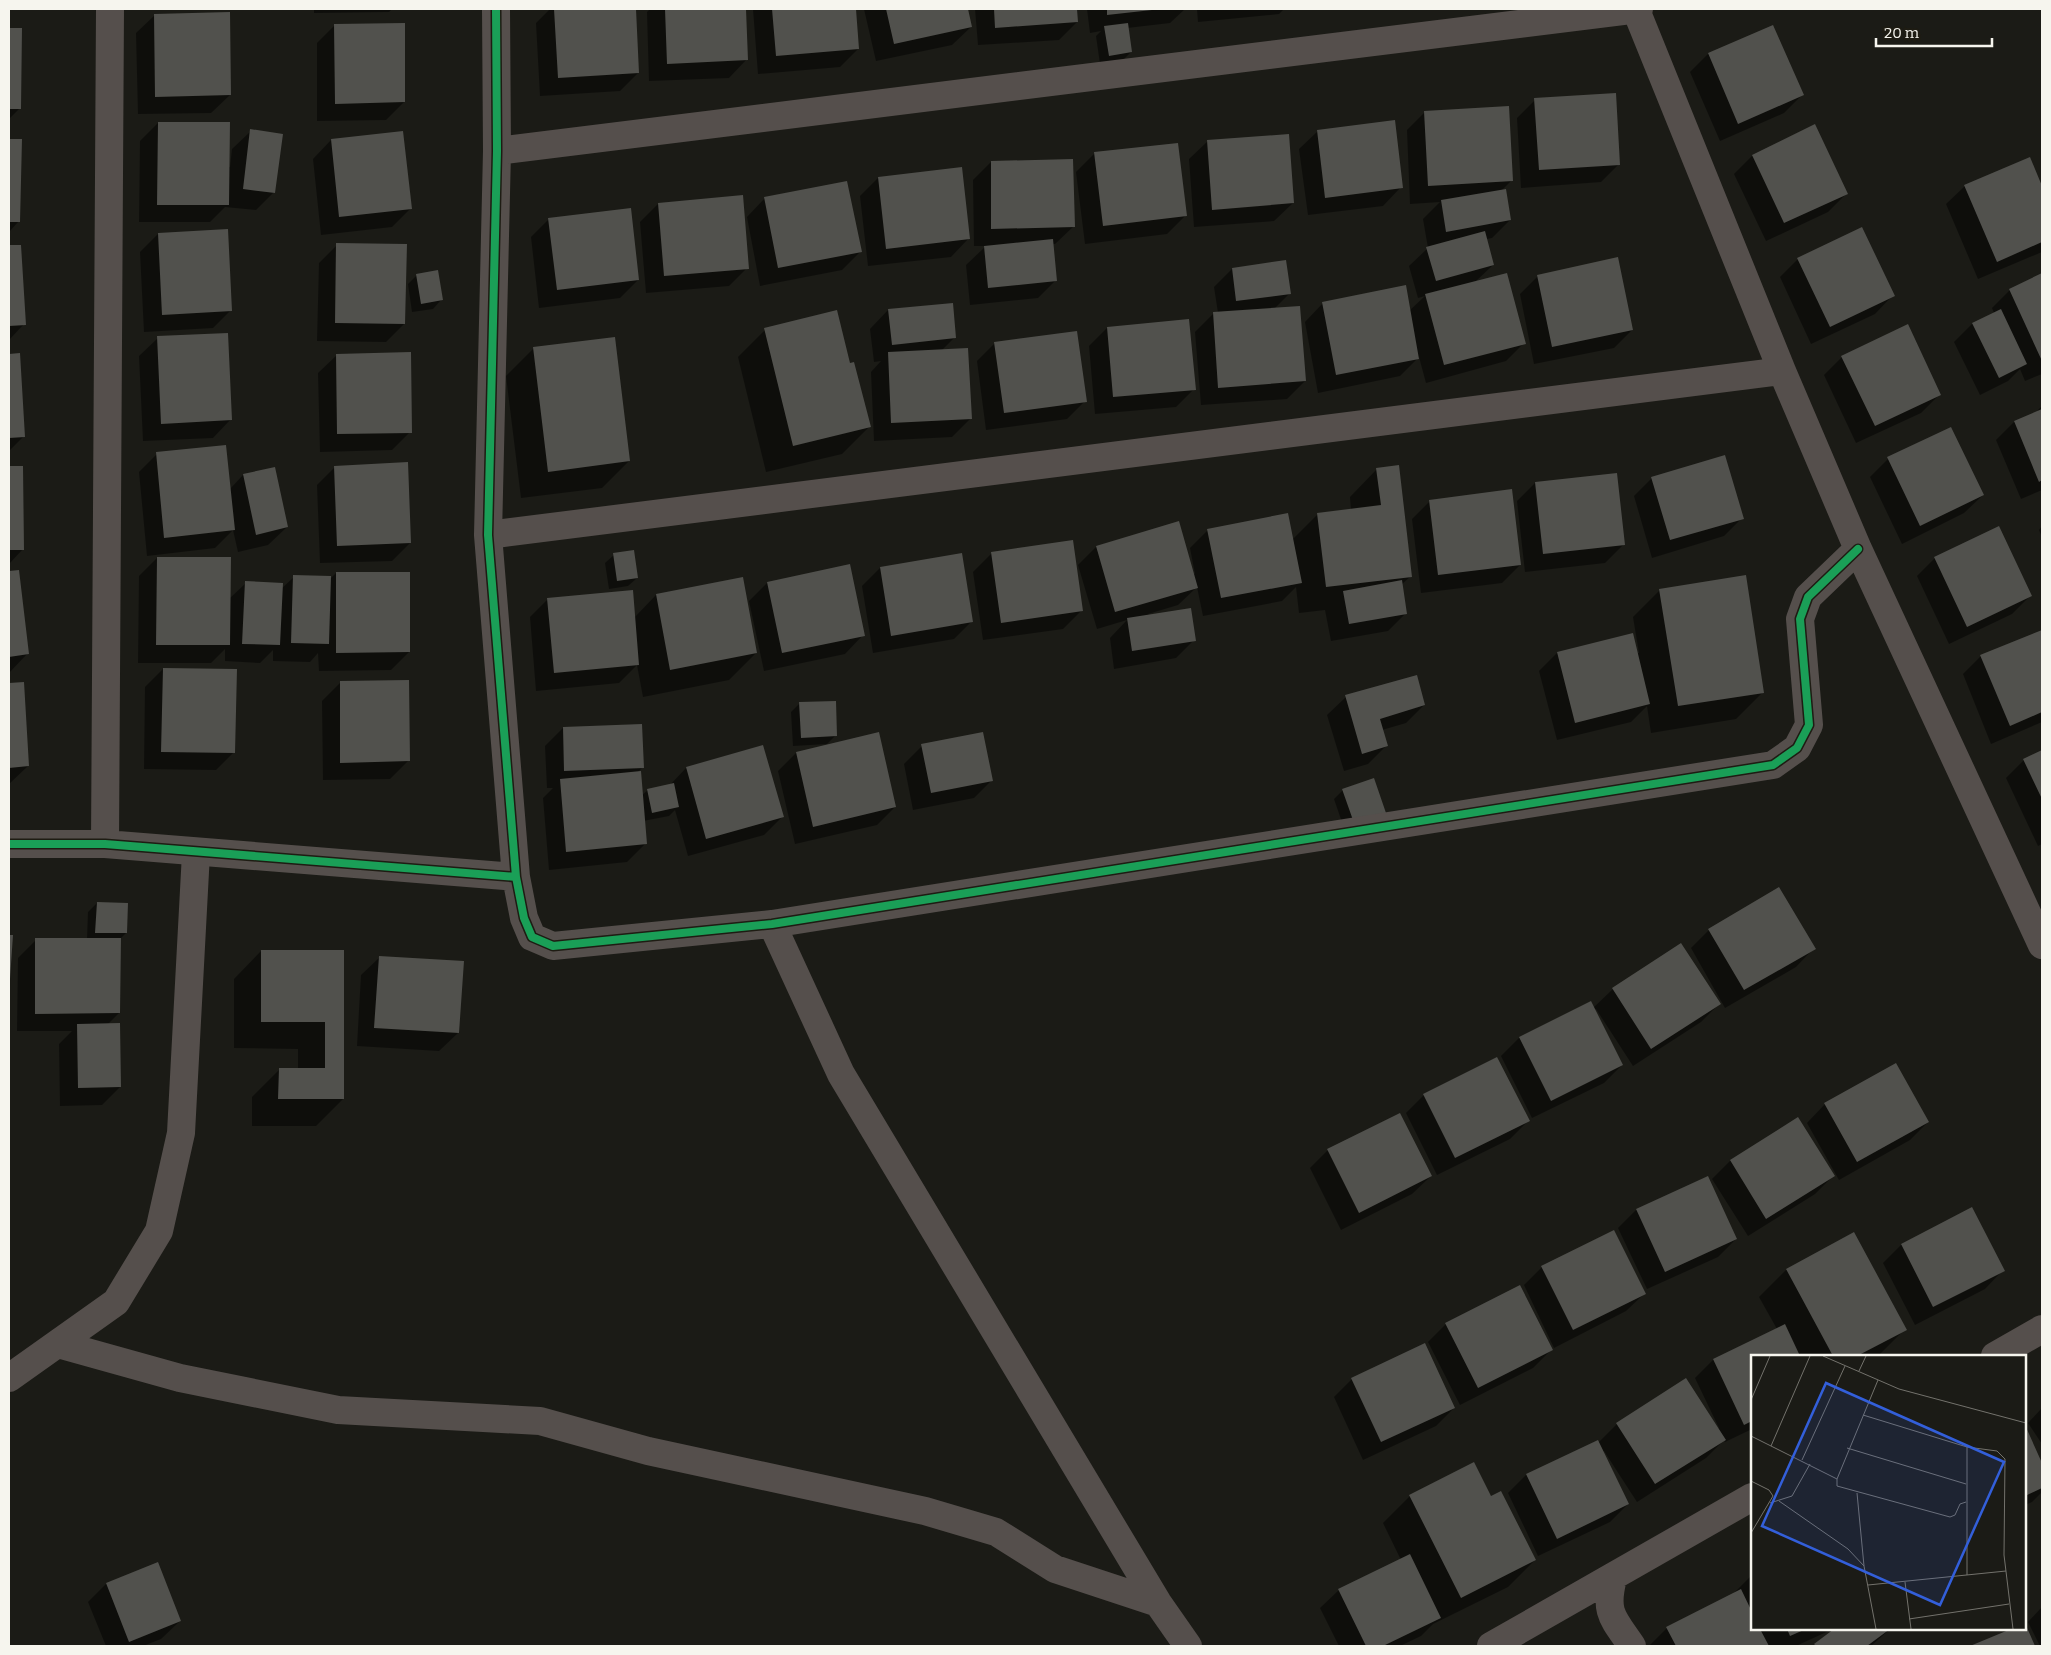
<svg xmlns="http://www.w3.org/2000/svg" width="2051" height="1655" viewBox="0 0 2051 1655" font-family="Bitter,serif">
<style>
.shadow{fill:#0007}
.building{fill:#51514d}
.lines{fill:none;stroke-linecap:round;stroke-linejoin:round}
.minor{stroke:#554f4c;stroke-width:28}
.cycleway-casing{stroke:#1e1c13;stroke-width:11}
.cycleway{stroke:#1a9f57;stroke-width:8}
.inset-road{fill:none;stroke:#73726c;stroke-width:1}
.view{fill:#335fda;fill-opacity:0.15;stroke:#335fda;stroke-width:2.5}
.inset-edge{fill:none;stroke:#f6f5ee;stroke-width:2.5}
</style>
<rect width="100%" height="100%" fill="#1b1b16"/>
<path class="shadow" d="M314 9H392L389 12 314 13Z
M550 9H635L638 73 620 91 540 96 536 23Z
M650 9H745L747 59 729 78 649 81 647 12Z
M753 9H854L858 49 840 67 758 74Z
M864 9H967L971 27 952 45 876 61Z
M975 9H1076L1077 22 1059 40 978 45Z
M1087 9H1185L1170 23 1127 28 1131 52 1122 61 1100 64 1096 36 1101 31 1090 33Z
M1197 9H1284L1279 14 1198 22Z
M155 15 230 95 211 113 138 114 136 33Z
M335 25 404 102 386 120 317 121V43Z
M9 29H20V108L9 119Z
M1708 54 1802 95 1784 113 1720 141 1690 72Z
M1535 100 1619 164 1601 182 1521 188 1517 118Z
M1425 112 1511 181 1501 191 1510 220 1492 238 1486 239 1493 265 1475 282 1524 343 1506 361 1426 383 1419 357 1400 376 1318 393 1305 322 1323 303 1409 311 1425 296 1418 298 1409 266 1428 248 1423 219 1440 202 1410 204 1407 130Z
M158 123 228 167H230L232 149 251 131 274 192 256 210 225 207 210 222H139L140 141Z
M1318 131 1401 187 1383 206 1308 215 1299 149Z
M9 140 21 141 19 221 9 232Z
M331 140 410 209 392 227 321 235 313 159Z
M1208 141 1293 203 1274 221 1194 227 1189 159Z
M1095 153 1185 216 1167 234 1085 244 1076 172Z
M1752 156 1846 194 1828 212 1766 241 1734 174Z
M2029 158 2042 189V252L1978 279 1946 204 1965 186Z
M991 162 1074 226 1055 244H1052L1056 280 1038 298 970 305 966 265 986 246H974L973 180Z
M878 178 969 238 951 257 868 266 860 196Z
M765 198 860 252 842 270 760 286 747 217Z
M658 204 747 268 729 286 646 293 640 222Z
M549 219 638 280 620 298 539 308 531 237Z
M158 234 231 310 213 328 144 332 140 252Z
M337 245 404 324 386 342 317 341 319 263Z
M20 246 24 324 9 340V247Z
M1798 259 1893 295 1875 314 1811 344 1780 277Z
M1232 269 1290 293 1274 309 1305 381 1287 399 1201 405 1195 332 1213 314 1218 313 1214 287Z
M417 275 441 300 433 309 412 312 408 284Z
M2042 275V374L2025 381 2020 369 2008 381 1980 395 1954 342 1972 324 1994 313 1992 308 2010 290Z
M1538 276 1632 330 1614 348 1534 364 1520 294Z
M888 310 955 337 942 350 970 419 952 437 874 441 871 372 881 361 874 362 870 329Z
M1107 328 1194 389 1176 407 1095 414 1089 346Z
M765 330 850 364 869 427 842 454 766 472 738 357Z
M158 338 231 419 213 438 143 441 139 356Z
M995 343 1085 401 1067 419 986 430 977 361Z
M533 349 629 461 602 488 521 498 506 376Z
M9 355H18L24 436 9 451Z
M337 355 410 432 392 450 320 452 318 373Z
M1842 357 1939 395 1921 413 1856 443 1824 375Z
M2042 406V490L2021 499 1996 440 2014 422 2039 412 2038 410Z
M157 454 230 489 243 475 287 527 268 545 238 552 233 530 215 548 147 556 139 472Z
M1888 459 1983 495 1964 513 1902 544 1870 477Z
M9 467H22L23 549 9 564Z
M335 467 410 543 392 561 320 563 317 485Z
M1377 469 1411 576 1401 585 1406 613 1388 631 1331 641 1325 610 1299 613 1296 587 1282 601 1203 616 1197 587 1178 605 1148 614 1194 640 1176 658 1114 669 1110 638 1127 620 1097 629 1078 565 1096 547 1195 574 1190 548 1208 530 1292 540 1318 514 1351 510 1350 497Z
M1652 478 1742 518 1724 536 1652 558 1634 496Z
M1535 483 1624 544 1605 563 1525 572 1517 501Z
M1430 501 1520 565 1502 583 1421 593 1412 519Z
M2042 526V537L2039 530Z
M1072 542 1082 610 1063 629 983 640 973 572 991 554Z
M614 555 637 578 628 586 609 589 605 563Z
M157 558 229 599 246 583 281 589 294 577 331 578 336 573 409 652 391 670 319 671 318 653 310 662 273 661V650L260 663 225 661V649L211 663H138L139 576Z
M1935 558 2030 596 2012 614 1949 644 1917 576Z
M880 568 972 621 954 639 873 653 862 586Z
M18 571 27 654 9 673V572Z
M767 583 863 635 845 654 764 671 749 601Z
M1660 590 1763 692 1736 719 1651 733 1647 706 1631 722 1557 740 1539 671 1557 653H1639L1633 617Z
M656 595 756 653 729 680 643 697 637 665 619 683 536 691 530 617 548 599 634 618Z
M2042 631V722L1991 744 1963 674 1981 656Z
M163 669 234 752 216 770 144 769 145 687Z
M23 683 28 766 9 784V684Z
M340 683 408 761 390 779 323 780 322 701Z
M1346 697 1424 705 1406 723 1382 730 1386 746 1368 764 1344 771 1327 715Z
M800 703 836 735 827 744 793 746 791 712Z
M563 728 643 767 637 773 641 796 648 790 669 786 686 768 782 817 764 835 688 856 675 810 669 816 643 821 645 844 627 862 549 870 543 798 553 788H547L545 746Z
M922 746 992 780 974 798 913 810 904 764Z
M2042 751V844L2038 846 2006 778 2024 760Z
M796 753 895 807 877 825 795 844 778 771Z
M1343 790 1376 821 1345 831 1334 799Z
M97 903 126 933 120 939 119 1013 107 1025 120 1087 102 1105 60 1106 59 1044 72 1031H17L18 958 36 940 87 939 88 912Z
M1709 930 1814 948 1796 967 1725 1008 1691 948Z
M1681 945 1719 1004 1701 1022 1633 1066 1596 1009 1594 1010 1622 1065 1604 1083 1532 1118 1501 1056 1519 1038 1591 1003 1593 1008 1613 989Z
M261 951H343V1099L316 1126H252V1097L279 1070H298V1049L234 1048V979Z
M380 957 458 1033 439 1051 357 1046 361 975Z
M1424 1095 1528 1121 1510 1139 1437 1175 1406 1113Z
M1825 1104 1928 1122 1910 1140 1839 1180 1807 1123Z
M1798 1119 1833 1176 1815 1194 1748 1236 1712 1179 1730 1161Z
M1328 1150 1431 1176 1412 1194 1341 1230 1310 1168Z
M1707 1177 1736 1239 1718 1257 1647 1289 1618 1228 1636 1210Z
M1972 1209 2003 1270 1985 1289 1915 1325 1883 1263 1901 1245Z
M1853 1234 1905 1329 1878 1356H1752V1429L1725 1442 1724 1440 1706 1458 1637 1502 1604 1451 1603 1452 1628 1504 1610 1522 1538 1556 1508 1493 1526 1475 1598 1443 1617 1424 1685 1380 1717 1429 1719 1428 1695 1378 1713 1360 1777 1329 1759 1297 1786 1270Z
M1542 1267 1645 1293 1626 1311 1554 1348 1524 1285Z
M1446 1324 1551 1350 1533 1368 1460 1405 1428 1342Z
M1352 1379 1454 1408 1436 1426 1363 1460 1334 1397Z
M2042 1408V1444L2028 1423Z
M2025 1428 2042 1466V1492L2032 1502 2025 1505Z
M1410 1496 1491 1497 1535 1560 1508 1587 1433 1624 1421 1636 1400 1646H1339L1320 1608 1339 1590 1401 1560 1383 1523Z
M158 1564 180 1621 161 1639 143 1646H106L88 1602 106 1584Z
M1752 1575V1629H1833L1796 1646H1649L1667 1628 1732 1595Z
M2042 1607V1646H2040L2028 1622Z
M2025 1626 2033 1646H1973L2014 1629H2025Z
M1836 1629H1890L1871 1646H1813Z"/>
<path class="building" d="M554 9H636L639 73 558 78Z
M665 9H746L748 60 667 64Z
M772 9H856L859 49 776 56Z
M886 9H968L972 27 894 44Z
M994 9H1077L1078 22 995 28Z
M1107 9H1151L1152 10 1107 15Z
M230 12 231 95 155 97 154 14Z
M405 23V102L335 104 334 24Z
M1128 23 1132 52 1109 56 1104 26Z
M1773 25 1804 95 1738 124 1708 53Z
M9 28H22L21 109H9Z
M1616 93 1620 165 1539 170 1534 98Z
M1509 106 1513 181 1428 186 1424 111Z
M1395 120 1403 188 1325 198 1317 130Z
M158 122H230L229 205H157Z
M1815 124 1848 194 1784 223 1752 155Z
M250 129 283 134 275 193 243 189Z
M403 131 412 209 339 217 331 139Z
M1289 134 1294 203 1212 210 1207 140Z
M9 139H22L20 222H9Z
M1178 143 1187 216 1103 226 1094 152Z
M2030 157 2042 186V242L1997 262 1964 185Z
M1073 159 1075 227 991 229V161Z
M962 167 970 239 886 249 878 177Z
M847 181 862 252 778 268 764 197Z
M1506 189 1511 220 1446 232 1441 200Z
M743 195 749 269 664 276 658 203Z
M631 208 639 280 557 290 548 218Z
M1862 227 1895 296 1830 327 1797 258Z
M228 229 232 311 162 315 158 233Z
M1485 231 1494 265 1436 281 1426 247Z
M1053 239 1057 281 988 288 984 246Z
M336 243 407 244 405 324 335 323Z
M9 245H21L26 325 9 326Z
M1618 257 1633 330 1552 347 1537 275Z
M1286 260 1291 294 1236 301 1232 268Z
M438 270 443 300 421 304 416 274Z
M1507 273 1526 344 1444 365 1425 294Z
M2042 273V361L2009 289Z
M1406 285 1419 359 1336 375 1322 302Z
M953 303 956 338 892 345 888 309Z
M1300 306 1306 381 1218 388 1213 312Z
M2001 309 2027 364 1999 378 1972 323Z
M837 310 850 363 854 362 871 427 793 446 764 328Z
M1189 319 1196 390 1113 397 1107 327Z
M1908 324 1941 395 1875 426 1841 356Z
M1077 331 1087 402 1004 413 994 342Z
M228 333 232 420 161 424 157 336Z
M615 337 630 461 548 472 533 347Z
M968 348 972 419 891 423 888 352Z
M411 352 412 433 337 434 336 354Z
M20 353 25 437 9 438V354Z
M2042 409V480L2039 482 2014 421Z
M1951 427 1984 495 1920 526 1887 457Z
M226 445 235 530 164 538 156 452Z
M1725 455 1744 519 1670 540 1651 477Z
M408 462 411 543 337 546 334 466Z
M1399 465 1412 577 1326 587 1317 513 1381 505 1376 468Z
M9 466H23L24 550H9Z
M275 467 288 527 256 535 243 474Z
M1617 473 1625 545 1543 554 1535 482Z
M1512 489 1521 565 1438 575 1429 500Z
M1288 513 1302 583 1221 598 1207 529Z
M1179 521 1198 588 1115 612 1096 546Z
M1999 526 2032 596 1967 627 1934 557Z
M1073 540 1083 611 1001 623 991 552Z
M634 550 638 578 617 581 613 553Z
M962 553 973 622 891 636 880 567Z
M157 557H231L230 645H156Z
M850 564 865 636 782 653 767 582Z
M19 570 29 654 9 657V571Z
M336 572H410V652L336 653Z
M293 575 331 576 329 644 291 643Z
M1746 575 1764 693 1678 706 1659 589Z
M743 577 757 653 670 670 656 594Z
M1402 580 1407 614 1349 624 1343 591Z
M245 581 283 583 280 645 242 644Z
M633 590 639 665 554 673 547 598Z
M1191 608 1196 641 1132 651 1127 618Z
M2042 630V712L2010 726 1980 655Z
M1633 633 1650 704 1575 723 1557 652Z
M163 668 237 669 235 753 161 752Z
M1417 675 1425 705 1380 719 1388 746 1362 754 1345 695Z
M409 680 410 761 340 763V681Z
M24 682 29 766 9 768V683Z
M836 701 837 736 801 738 799 702Z
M642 724 644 768 564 771 563 727Z
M879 732 896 807 813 827 796 752Z
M983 732 993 781 931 793 921 744Z
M763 745 784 817 706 839 686 767Z
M2042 750V799L2023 759Z
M641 771 647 844 566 852 560 779Z
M1374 778 1386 813 1354 823 1342 789Z
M674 783 679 807 652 813 647 789Z
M1779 887 1816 949 1744 990 1708 929Z
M97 902 128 903 127 933H95Z
M9 935H13L10 979H9Z
M35 938H121L120 1013 35 1014Z
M1681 943 1721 1004 1651 1049 1612 988Z
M261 950H344V1099H278L279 1068H325V1022H261Z
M379 956 464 961 459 1033 374 1028Z
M1591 1001 1623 1065 1551 1101 1519 1037Z
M120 1023 121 1087 78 1088 77 1024Z
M1497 1057 1530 1121 1455 1158 1423 1094Z
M1896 1063 1929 1122 1857 1162 1824 1103Z
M1400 1113 1432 1176 1359 1213 1327 1149Z
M1798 1117 1835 1176 1766 1219 1730 1160Z
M1708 1176 1737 1239 1665 1272 1636 1209Z
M1972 1207 2005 1271 1933 1307 1901 1244Z
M1614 1230 1646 1294 1573 1330 1541 1266Z
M1854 1232 1907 1330 1857 1356H1833L1786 1269Z
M1520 1285 1553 1350 1478 1388 1445 1323Z
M1785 1324 1800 1356H1752V1421L1744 1425 1713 1359Z
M1425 1343 1455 1408 1381 1442 1351 1378Z
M1686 1378 1726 1440 1655 1484 1616 1423Z
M2025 1425 2042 1463V1488L2025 1496Z
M1598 1440 1629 1504 1557 1539 1526 1474Z
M1474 1462 1491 1496 1501 1491 1536 1560 1461 1598 1409 1495Z
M1410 1554 1441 1618 1383 1646H1366L1338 1589Z
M158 1562 181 1621 129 1642 106 1583Z
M1741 1589 1752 1612V1629H1760L1769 1646H1676L1666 1627Z
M2025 1623 2035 1646H1970L2011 1629H2025Z
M1787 1629H1806L1790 1636Z
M1834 1629H1890L1867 1646H1816L1814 1644Z"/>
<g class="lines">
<path class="minor" d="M1636 10 1782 371 1858 549 2042 945
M497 151 1639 9
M488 535 1782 371
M9 844H105L516 877 488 535 497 151 496 9
M105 844 110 9
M516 877 524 918 532 937 553 946 772 924 1773 765 1797 748 1809 725 1800 619 1808 597 1858 549
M772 924 841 1074 1158 1603 1188 1646
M58 1344 180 1378 338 1410 540 1421 648 1451 925 1511 996 1532 1055 1569 1158 1603
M1995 1356 2042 1329
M9 1378 116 1302 159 1231 181 1133 196 853
M1613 1578C1604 1613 1613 1618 1632 1646
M1491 1646 1752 1497"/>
<defs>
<path id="cycleway" d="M9 844H105L516 877 488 535 497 151 496 9
M516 877 524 918 532 937 553 946 772 924 1773 765 1797 748 1809 725 1800 619 1808 597 1858 549"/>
</defs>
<use href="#cycleway" class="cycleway-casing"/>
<use href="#cycleway" class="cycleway"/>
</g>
<g transform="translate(1751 1355)">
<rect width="275" height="275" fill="#1b1b16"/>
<path class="inset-road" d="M72 1 148 34 275 68M108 16 115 1M0 45 19 1M112 60 216 92 246 96 254 104 253 200 262 274M0 81 86 124 127 25M20 91 59 1M96 93 215 129M51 105 94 11M86 124V131L199 162 204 160 209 149 215 147M0 126 18 135 22 141 0 178M106 138 113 211 125 274M28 146 97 194 113 211M19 148 41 141 59 109M216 220V92M154 227 160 274M117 230 255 216M158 264 258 249"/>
<path class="view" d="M75 28 253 107 189 250 11 171Z"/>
<rect width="275" height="275" class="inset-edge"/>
</g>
<rect width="2051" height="1655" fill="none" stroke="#f6f5ee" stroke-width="20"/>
<path d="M1876 38v8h116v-8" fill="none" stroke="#f6f5ee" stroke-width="2.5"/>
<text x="1884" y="38" font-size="15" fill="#f6f5ee" stroke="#1e1c13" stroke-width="4" paint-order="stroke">20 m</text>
</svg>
